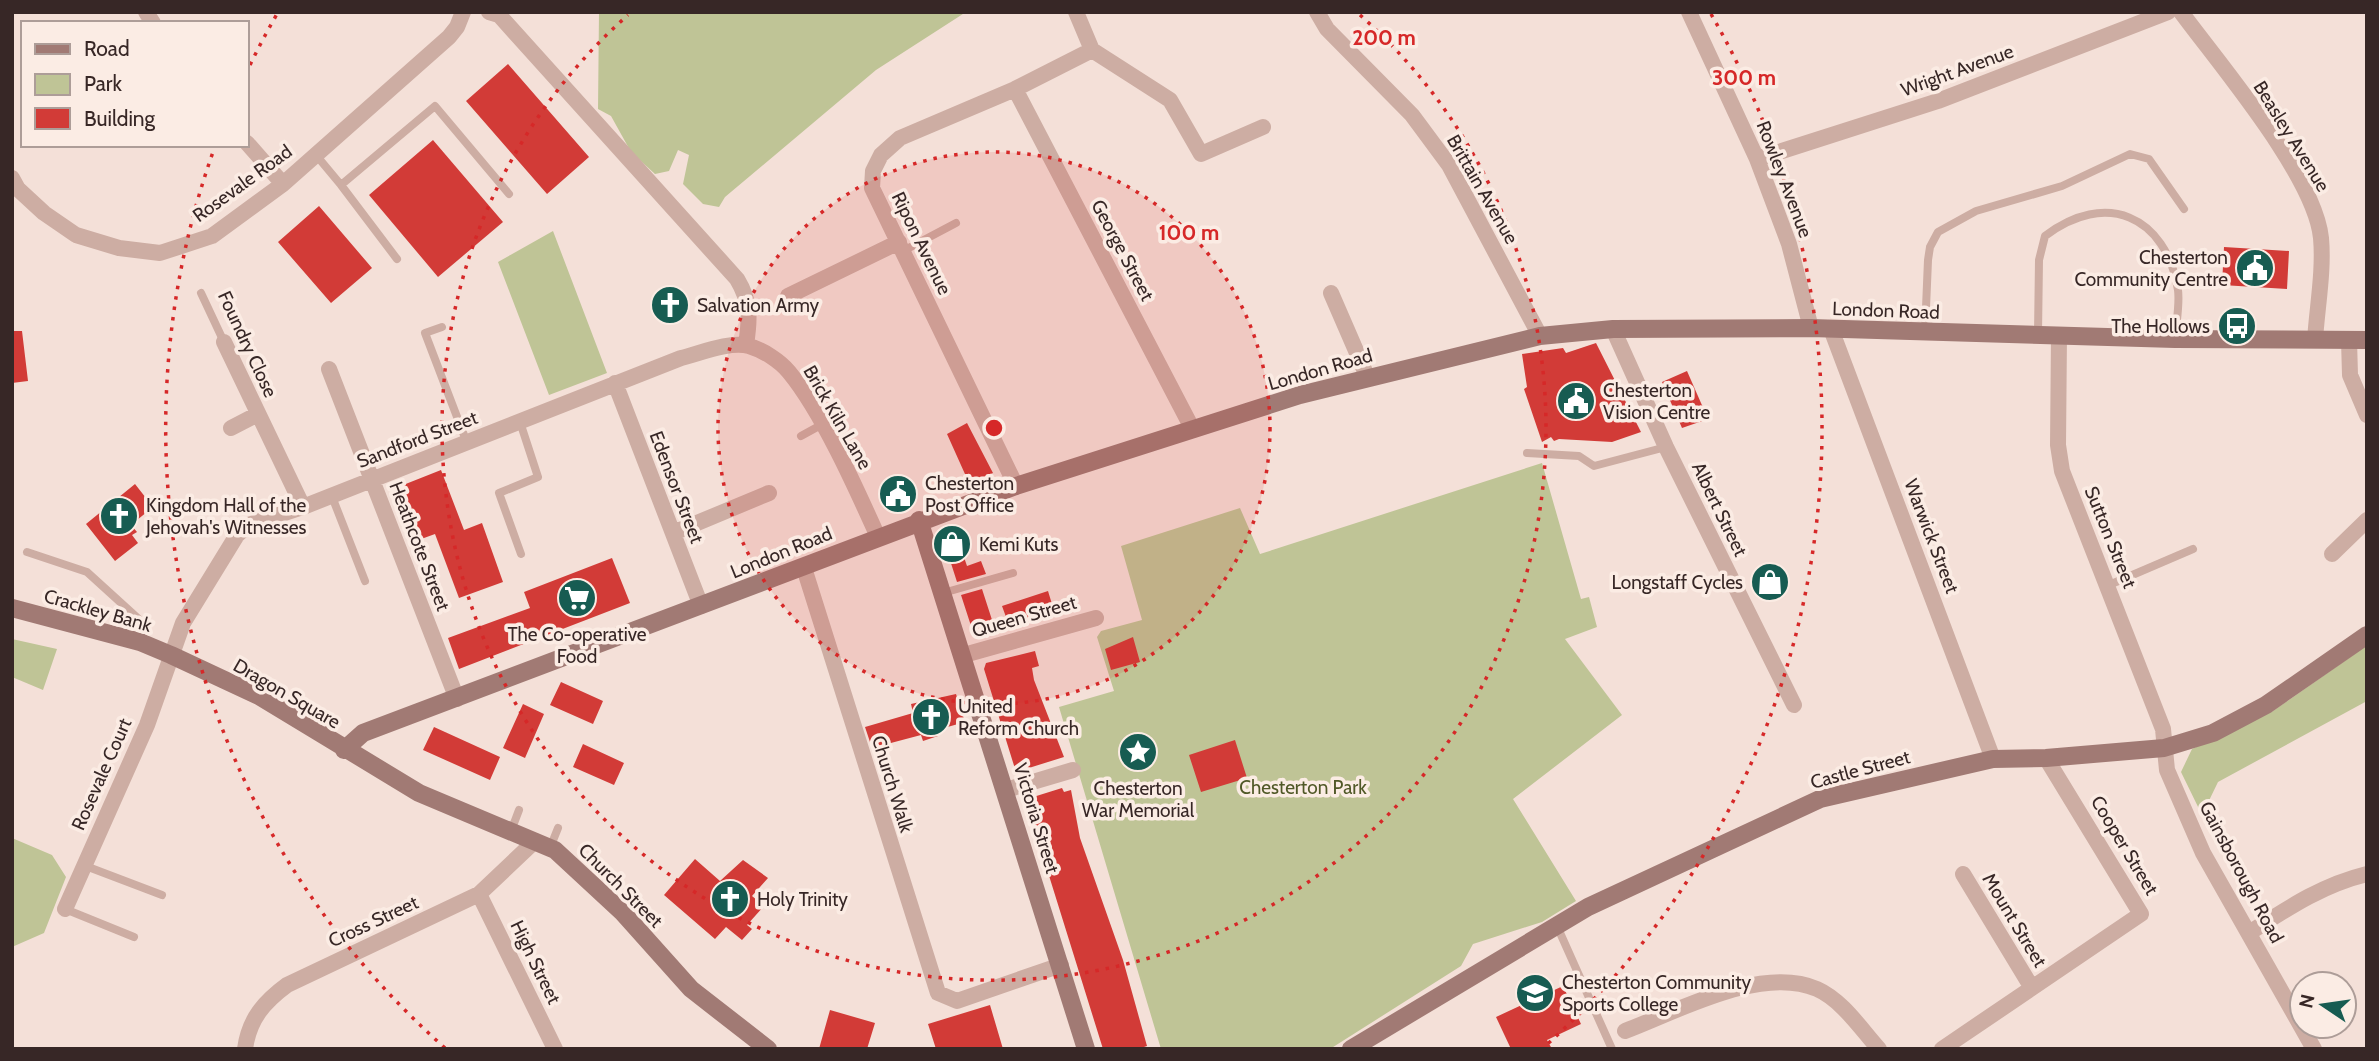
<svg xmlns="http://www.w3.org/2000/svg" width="2379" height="1061" viewBox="0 0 2379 1061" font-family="Cabin,sans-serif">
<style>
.green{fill:#bfc496}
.building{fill:#d23b37}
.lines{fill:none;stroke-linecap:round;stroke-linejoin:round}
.lane{stroke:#cdada3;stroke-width:8}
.street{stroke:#cdada3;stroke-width:16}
.secondary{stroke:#a17a74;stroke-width:18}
.ring{fill:none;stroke:#d62828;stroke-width:3.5;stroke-dasharray:3.5 7}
.labels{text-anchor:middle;stroke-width:7;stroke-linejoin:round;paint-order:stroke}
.street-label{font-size:19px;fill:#372726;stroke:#fbece4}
.poi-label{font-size:19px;fill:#372726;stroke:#fbece4;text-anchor:start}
.park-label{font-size:19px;fill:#505827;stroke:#fbece4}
.centre{fill:#d62828;stroke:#fbece4;stroke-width:3.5}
.ring-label{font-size:21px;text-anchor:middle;font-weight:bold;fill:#d62828;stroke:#fbece4;stroke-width:7;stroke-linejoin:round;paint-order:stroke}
</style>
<rect width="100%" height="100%" fill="#f4e0d8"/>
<path class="green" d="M599 12H966L876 70 725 197 719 207 703 204 683 184 689 155 678 150 669 171 655 174 631 152 611 116 598 109Z
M553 231 607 373 549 395 498 262Z
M1542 463 1581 599 1589 597 1597 627 1565 639 1622 715 1513 799 1576 901 1542 922 1473 944 1461 966 1330 1049H1161L1059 707 1114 691 1097 637 1101 631 1142 620 1121 546 1240 508 1260 554Z
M12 639 57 649 43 690 12 677Z
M2367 642V701L2218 782 2202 815 2181 772 2192 749 2273 711 2356 653Z
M12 838 52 855 66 877 44 933 12 947Z"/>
<path class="building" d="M508 64 589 157 547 194 466 101Z
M433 140 503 222 438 277 369 195Z
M319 206 372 268 331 303 278 242Z
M2224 247 2289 251 2287 289 2222 285Z
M12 331H22L28 381 12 383Z
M1596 343 1641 432 1612 442 1559 439 1554 441 1551 437 1542 442 1524 389 1527 387 1522 354 1563 348 1566 353Z
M1687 371 1708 419 1682 428 1662 382Z
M967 423 993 473 969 483 947 434Z
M441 470 464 530 482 523 503 582 459 598 435 534 413 542 393 489Z
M135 484 153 507 131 525 137 532 132 535 138 543 115 561 86 524Z
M953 525 967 566 981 561 986 574 957 582 940 529Z
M612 558 630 603 459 669 448 638 530 608 524 592Z
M982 589 993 623 972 629 961 595Z
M1048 591 1055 614 1010 628 1002 606Z
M1133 637 1140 662 1111 670 1105 649Z
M1035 651 1039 666 1032 668 1034 680 1064 757 1016 772 984 669 986 663Z
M561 682 603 701 593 724 550 705Z
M956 694 965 722 937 730 938 736 923 741 921 735 872 748 865 727 913 713 911 704Z
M523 704 544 714 525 758 503 748Z
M434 727 500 757 490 780 423 750Z
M1235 740 1247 778 1201 792 1189 755Z
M583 744 624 763 614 785 573 767Z
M1062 788 1064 792 1071 790 1080 838 1123 960 1147 1046 1138 1049H1103L1027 805 1030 798Z
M695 859 720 881 743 860 768 878 752 896 764 906 747 925 752 929 742 940 726 927 715 939 664 895Z
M1563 986 1581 1024 1547 1040 1552 1049H1511L1496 1017Z
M990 1005 1003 1049H936L928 1024Z
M830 1010 875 1023 867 1049H819Z"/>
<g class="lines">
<path class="lane" d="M316 155 341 185 435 106 509 194
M341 185 397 259
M903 251 956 223
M201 293 224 342
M442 327 425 333 467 443
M1925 332 1928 260 1930 247 1938 232 1976 211 2062 186 2130 154 2149 159 2184 209
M2038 334 2039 260 2045 236C2105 190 2166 215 2178 290 2180 305 2176 323 2175 339
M520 422 538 477 499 493 521 554
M801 436 821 425
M1527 453 1579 456 1594 466 1666 447
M331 494 365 581
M27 552 87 572 142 622 140 642
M2109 585 2193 549
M943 593 1013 573
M511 831 519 810
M550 848 558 828
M83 865 162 895
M65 909 134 937
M1557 926 1612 1049"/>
<path class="street" d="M146 12 153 23
M489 12 499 15 737 279C751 302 750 319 746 345
M1076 12 1092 50 1170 100 1201 154 1263 127
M1317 12 1327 29 1412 115 1449 165 1540 336
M1689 12 1757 159 1789 244 1811 328
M2181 12C2220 65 2315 176 2321 238 2324 271 2317 308 2315 340
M1015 89 1193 430
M247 143 283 184
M1757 159 1938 101 2168 12
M12 178 18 189 44 213 76 235 119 248 160 253 212 236 283 184 449 37 457 27 463 12
M1331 293 1367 376
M788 296 899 242
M1613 329 1666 447 1794 705
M1831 329 1993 759
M2059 335 2058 445 2062 471 2163 729 2167 770 2203 853 2314 1049
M2349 340 2350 375 2367 415
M224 342 303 507
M329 369 457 699
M615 383 701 606
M231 428 258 414
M1016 486 872 188 873 171 881 155 900 138 1015 89 1092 50
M673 533 769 493
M2332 554 2367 520
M804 568 938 993 957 1001 1061 965
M964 655 1096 618
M1006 790 1073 770
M1963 874 2032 988
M479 894 555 1049
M65 909 147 725 183 623 237 535 248 525 303 507 681 358C701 353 729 341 749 346 763 350 780 361 789 372 822 412 856 488 878 537
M2249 933C2288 908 2322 885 2367 874
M1625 1031C1678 1011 1761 965 1817 989 1842 1000 1861 1029 1879 1049
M245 1049C249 1019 264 1002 287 985L479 894 535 841
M1942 1049 2141 914 2046 758"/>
<path class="secondary" d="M919 520 1086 1049
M12 608 140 642 171 655 259 696 419 793 555 850 623 913 691 989 768 1049
M344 750 363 733 1016 486 1300 395 1540 336 1613 329 1811 328 2175 339 2367 340
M1351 1049 1588 907 1820 799 1993 759 2046 758 2164 748 2213 733 2266 705 2367 635"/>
</g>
<circle cx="994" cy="428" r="276" fill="#d62828" fill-opacity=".12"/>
<g class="ring">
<circle cx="994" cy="428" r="276"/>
<path d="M1360 15A552 552 0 1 1 628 15"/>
<path d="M445 1048A828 828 0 0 1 213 152M250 65A828 828 0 0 1 277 14M1711 14A828 828 0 0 1 1543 1048"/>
</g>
<defs>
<symbol id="civic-disc" viewBox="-11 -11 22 22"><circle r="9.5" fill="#175c52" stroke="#fbece4"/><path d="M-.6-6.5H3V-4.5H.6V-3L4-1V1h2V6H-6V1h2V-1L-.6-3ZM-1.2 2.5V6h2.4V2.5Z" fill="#fff"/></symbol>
<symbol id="church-disc" viewBox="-11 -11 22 22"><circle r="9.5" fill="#175c52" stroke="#fbece4"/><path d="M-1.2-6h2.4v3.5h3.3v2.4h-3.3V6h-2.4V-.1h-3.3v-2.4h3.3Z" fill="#fff"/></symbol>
<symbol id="bus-disc" viewBox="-11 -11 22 22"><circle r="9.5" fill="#175c52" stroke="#fbece4"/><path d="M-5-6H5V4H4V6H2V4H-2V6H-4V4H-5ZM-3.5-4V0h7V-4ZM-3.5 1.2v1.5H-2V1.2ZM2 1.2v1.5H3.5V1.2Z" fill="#fff"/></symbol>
<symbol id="shop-disc" viewBox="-11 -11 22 22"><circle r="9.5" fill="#175c52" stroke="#fbece4"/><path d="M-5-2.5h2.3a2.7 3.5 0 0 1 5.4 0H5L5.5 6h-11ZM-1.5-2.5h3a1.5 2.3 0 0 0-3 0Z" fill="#fff"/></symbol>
<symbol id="supermarket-disc" viewBox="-11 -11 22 22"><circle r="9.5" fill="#175c52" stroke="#fbece4"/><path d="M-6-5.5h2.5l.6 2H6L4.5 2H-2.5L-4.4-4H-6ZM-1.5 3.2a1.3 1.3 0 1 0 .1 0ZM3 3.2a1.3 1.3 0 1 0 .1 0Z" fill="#fff"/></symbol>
<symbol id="sight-disc" viewBox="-11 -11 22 22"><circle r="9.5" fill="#175c52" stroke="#fbece4"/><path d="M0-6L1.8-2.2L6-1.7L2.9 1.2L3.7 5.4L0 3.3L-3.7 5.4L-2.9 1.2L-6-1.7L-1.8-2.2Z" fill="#fff"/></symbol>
<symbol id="school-disc" viewBox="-11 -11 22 22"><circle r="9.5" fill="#175c52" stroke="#fbece4"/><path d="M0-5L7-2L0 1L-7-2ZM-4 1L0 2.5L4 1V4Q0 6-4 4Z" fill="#fff"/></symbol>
</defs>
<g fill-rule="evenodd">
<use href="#civic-disc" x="2233" y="246" width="44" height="44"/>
<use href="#church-disc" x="648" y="283" width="44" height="44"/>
<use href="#bus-disc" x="2215" y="304" width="44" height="44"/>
<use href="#civic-disc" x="1554" y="379" width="44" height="44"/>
<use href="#civic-disc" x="876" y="472" width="44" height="44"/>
<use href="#church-disc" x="97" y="494" width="44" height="44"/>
<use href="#shop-disc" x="930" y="522" width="44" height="44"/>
<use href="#shop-disc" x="1748" y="560" width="44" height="44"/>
<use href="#supermarket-disc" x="555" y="576" width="44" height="44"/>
<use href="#church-disc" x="909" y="695" width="44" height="44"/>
<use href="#sight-disc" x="1116" y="730" width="44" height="44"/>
<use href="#church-disc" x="708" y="877" width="44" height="44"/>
<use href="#school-disc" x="1513" y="971" width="44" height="44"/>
</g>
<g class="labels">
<g class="street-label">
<text transform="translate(1957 70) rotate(-20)" y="7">Wright Avenue</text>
<text transform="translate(2292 136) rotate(58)" y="7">Beasley Avenue</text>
<text transform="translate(1785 179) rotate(69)" y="7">Rowley Avenue</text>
<text transform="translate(242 183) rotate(-36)" y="7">Rosevale Road</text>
<text transform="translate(1483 189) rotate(60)" y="7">Brittain Avenue</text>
<text transform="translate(922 243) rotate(64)" y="7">Ripon Avenue</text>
<text transform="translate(1123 250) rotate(62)" y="7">George Street</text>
<text transform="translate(1886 310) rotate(2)" y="7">London Road</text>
<text transform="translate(248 344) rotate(65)" y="7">Foundry Close</text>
<text transform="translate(1320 369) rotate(-16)" y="7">London Road</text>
<text transform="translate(838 417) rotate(60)" y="7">Brick Kiln Lane</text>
<text transform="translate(417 439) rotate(-21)" y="7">Sandford Street</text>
<text transform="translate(677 487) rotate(69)" y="7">Edensor Street</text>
<text transform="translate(1720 509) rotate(64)" y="7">Albert Street</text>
<text transform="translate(1932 536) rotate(69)" y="7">Warwick Street</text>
<text transform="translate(2111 537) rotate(68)" y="7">Sutton Street</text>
<text transform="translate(420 546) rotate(69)" y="7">Heathcote Street</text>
<text transform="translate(781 552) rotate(-22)" y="7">London Road</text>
<text transform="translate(98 610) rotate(16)" y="7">Crackley Bank</text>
<text transform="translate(1024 616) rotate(-16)" y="7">Queen Street</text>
<text transform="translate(287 693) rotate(30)" y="7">Dragon Square</text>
<text transform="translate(1860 769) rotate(-15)" y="7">Castle Street</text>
<text transform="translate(101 774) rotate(-66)" y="7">Rosevale Court</text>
<text transform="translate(893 784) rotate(73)" y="7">Church Walk</text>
<text transform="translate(1037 818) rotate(73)" y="7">Victoria Street</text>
<text transform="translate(2125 845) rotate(59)" y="7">Cooper Street</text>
<text transform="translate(2242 872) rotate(62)" y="7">Gainsborough Road</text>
<text transform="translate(621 885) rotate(45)" y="7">Church Street</text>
<text transform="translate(2015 920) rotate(59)" y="7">Mount Street</text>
<text transform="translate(373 921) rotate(-25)" y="7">Cross Street</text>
<text transform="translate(536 962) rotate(64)" y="7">High Street</text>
</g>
<g class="poi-label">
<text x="2228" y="264" text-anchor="end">Chesterton<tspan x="2228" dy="22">Community Centre</tspan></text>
<text x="697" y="312">Salvation Army</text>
<text x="2210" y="333" text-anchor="end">The Hollows</text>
<text x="1603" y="397">Chesterton<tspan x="1603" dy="22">Vision Centre</tspan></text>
<text x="925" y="490">Chesterton<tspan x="925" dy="22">Post Office</tspan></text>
<text x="146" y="512">Kingdom Hall of the<tspan x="146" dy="22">Jehovah's Witnesses</tspan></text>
<text x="979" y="551">Kemi Kuts</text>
<text x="1743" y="589" text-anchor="end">Longstaff Cycles</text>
<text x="577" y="641" text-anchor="middle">The Co-operative<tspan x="577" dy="22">Food</tspan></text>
<text x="958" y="713">United<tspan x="958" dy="22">Reform Church</tspan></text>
<text x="1138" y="795" text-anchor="middle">Chesterton<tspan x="1138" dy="22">War Memorial</tspan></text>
<text x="757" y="906">Holy Trinity</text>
<text x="1562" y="989">Chesterton Community<tspan x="1562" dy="22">Sports College</tspan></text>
</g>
<g class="park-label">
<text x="1303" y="794">Chesterton Park</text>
</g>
</g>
<circle cx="994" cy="428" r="10" class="centre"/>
<g class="ring-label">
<text x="1384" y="45">200 m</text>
<text x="1744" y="85">300 m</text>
<text x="1189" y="240">100 m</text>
</g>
<rect width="2379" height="1061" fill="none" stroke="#372726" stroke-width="28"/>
<rect x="21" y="21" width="228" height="126" fill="#fbece4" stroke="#ad9d98" stroke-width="2"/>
<rect x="35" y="44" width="35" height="10" fill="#a17a74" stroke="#ad9d98" stroke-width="2"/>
<text x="84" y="56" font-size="21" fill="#372726">Road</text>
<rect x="35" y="74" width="35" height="21" fill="#bfc496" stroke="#ad9d98" stroke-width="2"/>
<text x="84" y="91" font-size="21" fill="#372726">Park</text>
<rect x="35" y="108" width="35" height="21" fill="#d23b37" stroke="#ad9d98" stroke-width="2"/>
<text x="84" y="126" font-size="21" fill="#372726">Building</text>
<g transform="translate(2323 1005) rotate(283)"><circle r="33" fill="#fbece4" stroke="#ad9d98" stroke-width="2"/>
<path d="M0-5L12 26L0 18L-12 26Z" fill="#175c52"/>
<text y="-10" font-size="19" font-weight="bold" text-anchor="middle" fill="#372726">N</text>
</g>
</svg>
